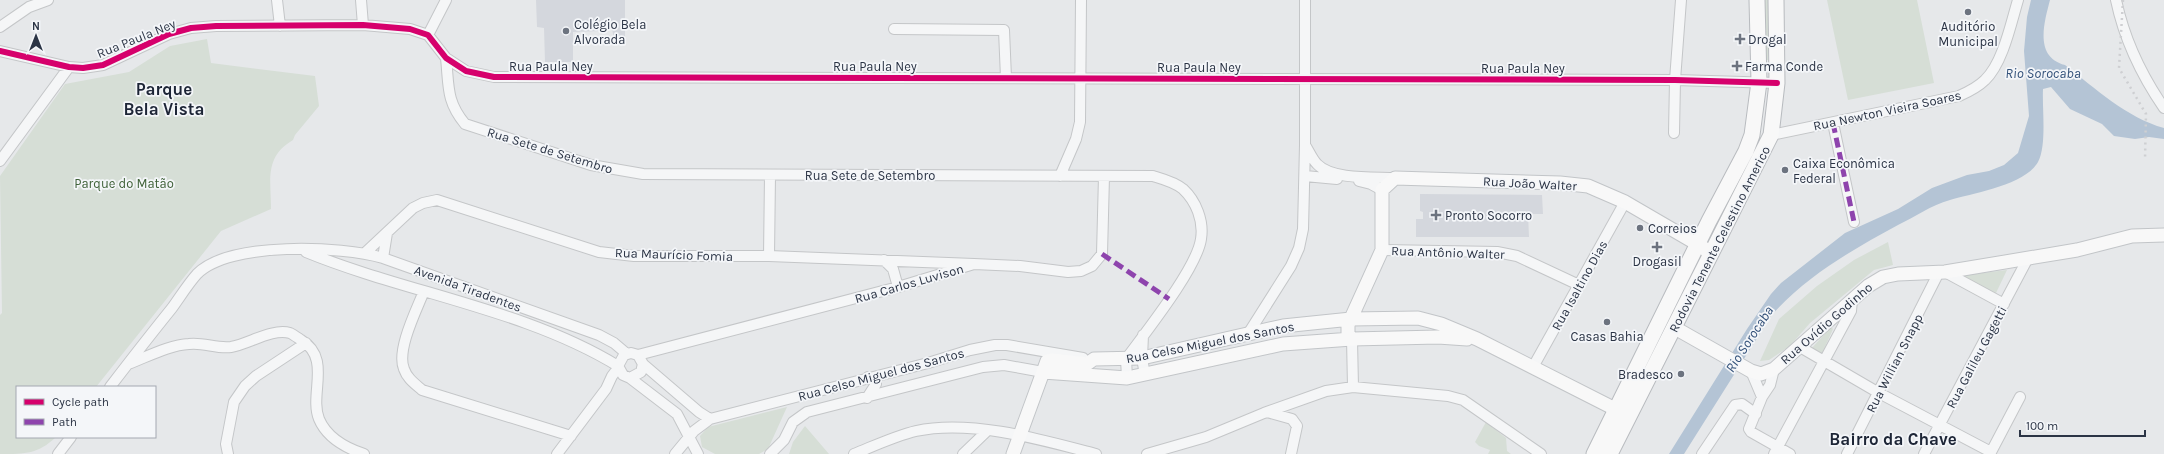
<svg xmlns="http://www.w3.org/2000/svg" width="2164" height="454" viewBox="0 0 2164 454" font-family="Karla,sans-serif">
<style>
.built{fill:#d4d7dd}
.green{fill:#d6ded6}
.water{fill:#b4c4d5}
.lines{fill:none;stroke-linecap:round;stroke-linejoin:round}
.minor-casing{stroke:#c4c6c8;stroke-width:12}
.major-casing{stroke:#c2c5c8;stroke-width:15}
.highway-casing{stroke:#b8bbbf;stroke-width:17}
.minor{stroke:#f5f6f7;stroke-width:10}
.major{stroke:#f8f8f8;stroke-width:13}
.highway{stroke:#f8f8f8;stroke-width:15}
.rail{stroke:#cecfd2;stroke-width:2.5;stroke-dasharray:2 4;stroke-linecap:butt}
.quiet{stroke:#8e44ad;stroke-width:5;stroke-dasharray:10 5;stroke-linecap:butt}
.cycleway-casing{stroke:#f4f6f9;stroke-width:8}
.cycleway{stroke:#d6006c;stroke-width:6}
.poi-dot{fill:#6c737f;stroke:#f4f6f9;stroke-width:1.5}
.labels{text-anchor:middle;stroke-width:3.5;stroke-linejoin:round;paint-order:stroke}
.poi-label{font-size:13px;fill:#2b3445;stroke:#f4f6f9;text-anchor:start}
.street-label{font-size:13px;fill:#2b3445;stroke:#f4f6f9}
.park-label{font-size:13px;fill:#3f6138;stroke:#f4f6f9}
.water-label{font-size:14px;font-style:italic;fill:#34527a;stroke:#f4f6f9}
.district-label{font-size:17px;font-weight:bold;fill:#1d2536;stroke:#f4f6f9}
</style>
<rect width="100%" height="100%" fill="#e6e8ea"/>
<path class="built" d="M536 0H625V37L614 38 611 25 602 24V31L573 32V62H545L544 28 537 27Z
M1420 194 1542 195 1543 214H1528L1529 237H1416V219H1423V212L1420 211Z"/>
<path class="green" d="M1764 0H1769L1768 60H1766Z
M1827 0H1917L1934 83 1848 100Z
M207 39 211 63 315 76 319 106 295 135 293 140C264 157 271 180 271 209L221 231 96 387H17V437H56C38 454 26 454 0 454V315L2 313 0 176 65 84 129 72 170 46Z
M1888 242 1893 265 1874 270 1810 323 1790 346 1769 360 1760 361 1779 319 1817 286 1854 260Z
M2007 270 1996 293 1993 294 1958 276Z
M1831 327 1833 329 1821 356 1810 350Z
M787 407 768 449 759 454H715L702 447 700 436 708 427Z
M1486 422 1506 438 1507 451 1511 454H1488L1490 450 1479 446 1475 442Z
M805 426 829 454H789L793 442Z"/>
<path class="water" d="M2031 0H2050C2044 23 2034 57 2065 65 2095 88 2127 118 2164 128V139L2149 137 2135 139 2114 136 2102 124 2070 109 2051 87 2043 89C2042 109 2047 145 2038 162 2025 185 1973 193 1950 200 1931 205 1915 217 1898 225 1852 250 1806 276 1771 316L1684 454H1669L1747 329 1771 294 1781 283 1845 233 1898 209 1932 188 1967 175 1989 171 2004 165 2018 153 2029 116 2024 51 2027 17Z"/>
<g class="lines">
<defs>
<path id="minor" d="M277 0 280 26
M361 0 363 25
M2116 0C2124 38 2142 76 2164 108
M0 27 29 7 48 0
M894 29 1004 30 1006 78
M428 35 446 0
M0 51 69 67 83 68 103 65 169 34 191 28 216 26 363 25 410 29 428 35 446 58 466 71 494 77 1675 80 1777 83
M446 58C449 86 446 101 465 124L591 165 643 174 1153 176C1163 179 1175 182 1183 189 1196 201 1204 221 1201 239 1197 268 1145 333 1126 359L1127 378
M1833 123 1854 222
M1674 133 1675 80 1681 0
M1771 135 1959 96C1968 92 1978 87 1985 80 2003 63 2011 23 2018 0
M1305 145C1309 151 1312 159 1317 164 1332 180 1374 177 1395 178
M0 161 69 67
M1060 176 1076 139 1080 122 1081 0
M1305 176 1337 179
M1359 181 1371 184 1382 190
M1382 250 1497 252 1517 256 1579 285
M306 252C406 293 525 309 618 366
M365 253 413 208 423 203 437 200 599 252 634 256H769L974 264
M769 256 770 175
M383 258 387 233
M884 260 893 269 898 287
M1945 272 2004 304
M424 291C417 309 396 350 404 369 407 378 414 383 422 390L571 436
M1248 334 1291 266 1299 248 1303 229 1305 145V0
M1143 335 1142 358 1145 375
M1352 339 1353 387
M1800 347 1879 393 1991 452
M638 355 898 287 974 264 1020 266 1068 272 1081 271 1092 266 1102 254 1104 176
M128 364C147 357 169 345 189 344 203 342 217 349 231 347 249 344 272 328 290 333 294 335 298 338 301 340 332 358 309 394 319 419 327 438 346 448 364 454
M643 364 641 372 630 378 623 375 618 366 624 355 631 353 638 355 643 364 699 412 710 419
M1533 367 1625 202
M1774 369 1770 385 1762 397 1749 429 1751 432 1790 454
M1751 371 1762 397
M630 378 677 414 698 454
M110 387C130 361 151 334 172 308 180 297 188 284 197 274 229 241 342 246 383 258L599 335 614 343 627 354
M867 398 876 384 874 380 868 377
M1267 412 1292 419 1297 426 1291 454
M58 454 71 437
M228 454 226 444 234 402 245 386 256 376 306 343
M557 454 606 389 612 376 618 368
M675 454 694 431 710 419 928 363 970 350 995 345H1007L1083 358
M770 454 784 440 793 422 807 412 983 367 1004 365 1043 372
M854 454C874 446 895 436 916 431 971 419 1043 440 1096 454
M963 454 987 431
M1147 454 1206 437 1264 413 1326 391 1353 387 1448 396 1463 400 1541 454
M1702 454 1735 405 1742 404 1756 414
M1774 454 1851 311 1852 300
M1847 454 1939 272
M1924 454 2027 260
M1990 454 2020 397"/>
<path id="major" d="M1675 328 1751 371 1761 374 1774 369 1868 286 1883 277 1898 274 1945 272 2077 250 2132 236 2164 235
M1352 339 1348 334V325L1382 250V190L1395 178 1560 183 1588 186 1625 202 1704 248 1710 255
M1043 372 1127 378 1283 344 1352 339 1438 337 1467 339
M1013 454 1047 361 1052 360 1087 364 1094 359 1142 358 1283 326 1351 319 1418 318 1441 324 1477 339 1625 414"/>
<path id="highway" d="M1594 454 1709 221 1746 151 1752 135 1759 82 1757 0
M1610 454 1771 135 1777 83 1776 0"/>
</defs>
<use href="#minor" class="minor-casing"/>
<use href="#major" class="major-casing"/>
<use href="#highway" class="highway-casing"/>
<use href="#minor" class="minor"/>
<use href="#major" class="major"/>
<use href="#highway" class="highway"/>
<path class="rail" d="M2123 0 2119 68 2146 114 2145 159"/>
<path class="quiet" d="M1833 123 1854 222
M1102 254 1169 299"/>
<defs>
<path id="cycleway" d="M0 51 69 67 83 68 103 65 169 34 191 28 216 26 363 25 410 29 428 35 446 58 466 71 494 77 1675 80 1777 83"/>
</defs>
<use href="#cycleway" class="cycleway-casing"/>
<use href="#cycleway" class="cycleway"/>
</g>
<g class="poi-dot">
<circle cx="1968" cy="12" r="4"/>
<circle cx="566" cy="31" r="4"/>
<path d="M1738 33h4v4h4v4h-4v4h-4v-4h-4v-4h4z"/>
<path d="M1735 60h4v4h4v4h-4v4h-4v-4h-4v-4h4z"/>
<circle cx="1785" cy="170" r="4"/>
<path d="M1434 209h4v4h4v4h-4v4h-4v-4h-4v-4h4z"/>
<circle cx="1640" cy="228" r="4"/>
<path d="M1655 241h4v4h4v4h-4v4h-4v-4h-4v-4h4z"/>
<circle cx="1607" cy="322" r="4"/>
<circle cx="1681" cy="374" r="4"/>
</g>
<g class="labels">
<g class="poi-label">
<text x="574" y="29">Colégio Bela<tspan x="574" dy="15">Alvorada</tspan></text>
<text x="1968" y="31" text-anchor="middle">Auditório<tspan x="1968" dy="15">Municipal</tspan></text>
<text x="1748" y="44">Drogal</text>
<text x="1745" y="71">Farma Conde</text>
<text x="1793" y="168">Caixa Econômica<tspan x="1793" dy="15">Federal</tspan></text>
<text x="1445" y="220">Pronto Socorro</text>
<text x="1648" y="233">Correios</text>
<text x="1657" y="266" text-anchor="middle">Drogasil</text>
<text x="1607" y="341" text-anchor="middle">Casas Bahia</text>
<text x="1673" y="379" text-anchor="end">Bradesco</text>
</g>
<g class="street-label">
<text transform="translate(136 38) rotate(-22)" y="5">Rua Paula Ney</text>
<text x="551" y="71">Rua Paula Ney</text>
<text x="875" y="71">Rua Paula Ney</text>
<text x="1199" y="72">Rua Paula Ney</text>
<text x="1523" y="73">Rua Paula Ney</text>
<text transform="translate(1887 110) rotate(-12)" y="5">Rua Newton Vieira Soares</text>
<text transform="translate(550 150) rotate(17)" y="5">Rua Sete de Setembro</text>
<text x="870" y="180">Rua Sete de Setembro</text>
<text transform="translate(1530 183) rotate(3)" y="5">Rua João Walter</text>
<text transform="translate(1719 239) rotate(-63)" y="5">Rodovia Tenente Celestino Americo</text>
<text transform="translate(1448 252) rotate(2)" y="5">Rua Antônio Walter</text>
<text transform="translate(674 254) rotate(2)" y="5">Rua Maurício Fomia</text>
<text transform="translate(909 283) rotate(-16)" y="5">Rua Carlos Luvison</text>
<text transform="translate(1579 285) rotate(-61)" y="5">Rua Isaltino Dias</text>
<text transform="translate(468 288) rotate(20)" y="5">Avenida Tiradentes</text>
<text transform="translate(1826 323) rotate(-41)" y="5">Rua Ovídio Godinho</text>
<text transform="translate(1210 342) rotate(-11)" y="5">Rua Celso Miguel dos Santos</text>
<text transform="translate(1976 357) rotate(-62)" y="5">Rua Galileu Gagetti</text>
<text transform="translate(1894 363) rotate(-63)" y="5">Rua Willian Snapp</text>
<text transform="translate(881 374) rotate(-15)" y="5">Rua Celso Miguel dos Santos</text>
</g>
<g class="park-label">
<text x="124" y="188">Parque do Matão</text>
</g>
<g class="water-label">
<text x="2043" y="78">Rio Sorocaba</text>
<text transform="translate(1749 339) rotate(-57)" y="5">Rio Sorocaba</text>
</g>
<g class="district-label">
<text x="164" y="95">Parque<tspan x="164" dy="20">Bela Vista</tspan></text>
<text x="1893" y="445">Bairro da Chave</text>
</g>
</g>
<rect x="16" y="386" width="140" height="52" fill="#f4f6f9" stroke="#a4a8b1"/>
<rect x="24" y="399" width="20" height="6" fill="#d6006c" stroke="#a4a8b1"/>
<text x="52" y="406" font-size="12" fill="#2b3445">Cycle path</text>
<rect x="24" y="419" width="20" height="6" fill="#8e44ad" stroke="#a4a8b1"/>
<text x="52" y="426" font-size="12" fill="#2b3445">Path</text>
<g transform="translate(36 36)" stroke="#f4f6f9" stroke-width="3" paint-order="stroke">
<path d="M0-3L7 15L0 10L-7 15Z" fill="#2b3445"/>
<text y="-6" font-size="11" font-weight="bold" text-anchor="middle" fill="#2b3445">N</text>
</g>
<path d="M2020 430v6h125v-6" fill="none" stroke="#2b3445" stroke-width="2"/>
<text x="2026" y="430" font-size="12" fill="#2b3445" stroke="#f4f6f9" stroke-width="3" paint-order="stroke">100 m</text>
</svg>
